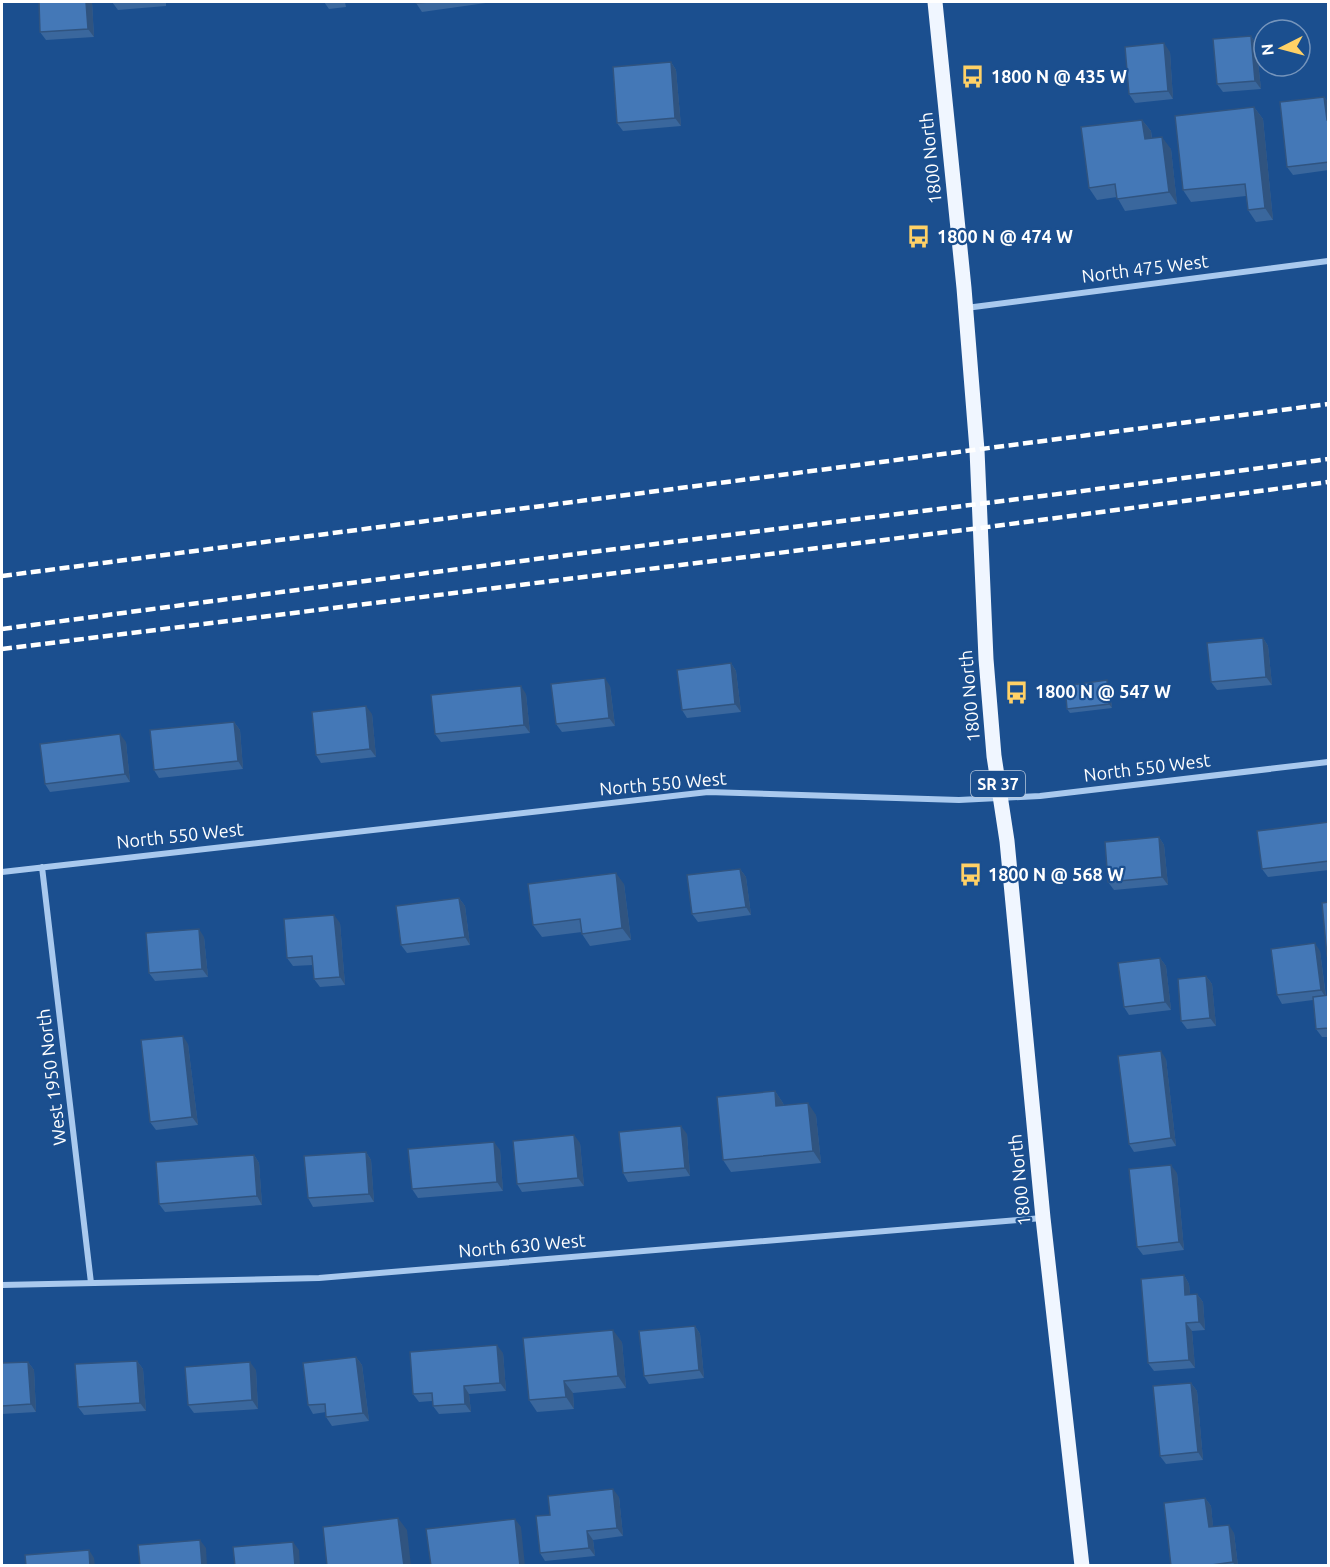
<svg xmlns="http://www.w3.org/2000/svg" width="1330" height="1567" viewBox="0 0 1330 1567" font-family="Ubuntu,sans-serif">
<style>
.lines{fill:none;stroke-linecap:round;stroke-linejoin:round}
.street{stroke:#a9c9ee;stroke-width:6}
.primary{stroke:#f0f6ff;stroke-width:15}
.rail{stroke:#fff;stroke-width:4.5;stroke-dasharray:10 4.5;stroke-linecap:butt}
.wall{fill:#3a679d}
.shaded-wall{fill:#305480}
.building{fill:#4478b7;stroke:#305480;stroke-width:1.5}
.labels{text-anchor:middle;stroke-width:4.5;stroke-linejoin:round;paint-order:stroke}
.shield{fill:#1b4f8f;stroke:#bbcadd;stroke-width:1.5}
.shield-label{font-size:16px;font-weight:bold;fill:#fff}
.poi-label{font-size:18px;font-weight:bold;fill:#fff;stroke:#1b4f8f;text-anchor:start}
.street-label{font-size:18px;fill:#fff;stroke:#1b4f8f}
</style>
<rect width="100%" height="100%" fill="#1b4f8f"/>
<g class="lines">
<path class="street" d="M966 308 1328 261
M42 867 91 1283
M2 872 708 792 959 800 1040 796 1328 762
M2 1285 319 1278 1042 1218"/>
<path class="primary" d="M935 2 964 288 977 450 986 659 994 756 1007 841 1043 1218 1082 1566"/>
<path class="rail" d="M2 576 1328 404
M2 629C190 604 379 579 568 555 822 523 1075 493 1328 459
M2 649 980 528 1328 482"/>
</g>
<path class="wall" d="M92 2 94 37 46 40 40 32Z
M112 2H166V6L118 10Z
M324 2H345L346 7 329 9Z
M416 2H493L422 12 416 3Z
M1251 36 1256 44 1261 89 1223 92 1217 84Z
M1170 52 1173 99 1135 103 1129 94Z
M671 62 676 70 681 126 623 131 617 123Z
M1324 97 1329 103V170L1293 175 1287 167Z
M1254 107 1263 119 1273 220 1256 222 1248 210 1246 196 1191 202 1183 190Z
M1142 120 1151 131 1152 138 1171 149 1177 204 1125 211 1117 197 1097 200 1089 188Z
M1263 638 1268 646 1272 685 1217 690 1211 682Z
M731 663 736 671 741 712 687 718 682 710Z
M1109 685 1112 708 1070 713 1067 709Z
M610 686 615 726 562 732 556 724Z
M526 694 530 733 441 742 435 734Z
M372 714 376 757 321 763 316 755Z
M234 722 240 730 243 769 159 778 154 770Z
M126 742 130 782 50 792 45 784Z
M1329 822V870L1268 877 1262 869Z
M1159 837 1164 845 1168 885 1114 890 1108 882Z
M740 869 746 877 751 915 698 922 692 914Z
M624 884 631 940 590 946 582 934V932L542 937 533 925Z
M459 898 465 906 470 945 407 953 401 945Z
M340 923 345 985 320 987 314 979 313 965 293 966 287 958Z
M204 937 208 977 155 981 149 973Z
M1320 951 1326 996 1329 995V1037H1322L1316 1029 1313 1000 1282 1004 1277 995Z
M1160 958 1166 966 1171 1010 1129 1015 1124 1007Z
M1206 976 1212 984 1216 1026 1187 1029 1181 1021Z
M188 1044 198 1125 156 1130 150 1122Z
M1166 1059 1176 1146 1134 1152 1129 1144Z
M775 1091 783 1103 784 1106 816 1115 821 1163 731 1172 723 1160Z
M687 1134 690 1176 628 1182 623 1173Z
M580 1143 584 1186 522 1192 517 1184Z
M500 1150 503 1191 418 1198 412 1189Z
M366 1152 371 1160 374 1202 313 1207 308 1198Z
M254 1155 259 1163 262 1205 165 1212 159 1204Z
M1177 1173 1184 1250 1143 1255 1137 1247Z
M1184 1275 1189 1284 1190 1295 1197 1294 1203 1302 1205 1330 1192 1331 1195 1368 1154 1371 1148 1363Z
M695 1326 700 1334 704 1378 649 1384 644 1376Z
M622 1342 626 1388 573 1393 574 1409 537 1412 529 1400Z
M503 1353 506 1391 469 1394 471 1412 439 1414 433 1406 432 1401 419 1402 413 1394Z
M356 1357 362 1365 369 1421 332 1426 326 1417V1412L313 1414 308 1405Z
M137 1361 143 1369 146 1411 84 1415 78 1407Z
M28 1362 34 1370 36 1412 2 1414V1363Z
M256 1370 258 1409 194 1413 188 1405Z
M1191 1383 1197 1391 1203 1460 1166 1464 1160 1456Z
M619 1497 623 1536 593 1540 595 1556 545 1561 540 1553Z
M1205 1498 1211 1506 1213 1527 1234 1533 1238 1566H1171Z"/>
<path class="shaded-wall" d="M86 2H92L94 37 88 29Z
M1251 36 1256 44 1261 89 1255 81Z
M1164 43 1170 52 1173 99 1168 91Z
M671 62 676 70 681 126 675 118Z
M1324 97 1329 103V123L1327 120Z
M1254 107 1263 119 1273 220 1265 208Z
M1142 120 1151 131 1153 151 1145 139Z
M1162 137 1171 149 1177 204 1169 192Z
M1263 638 1268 646 1272 685 1266 677Z
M731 663 736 671 741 712 735 704Z
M605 678 610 686 615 726 609 718Z
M1107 680 1109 685 1112 708 1109 704Z
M521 686 526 694 530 733 524 725Z
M366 706 372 714 376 757 370 749Z
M234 722 240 730 243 769 238 761Z
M120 734 126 742 130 782 125 774Z
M1159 837 1164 845 1168 885 1162 877Z
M740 869 746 877 751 915 746 907Z
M616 873 624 884 631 940 622 928Z
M459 898 465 906 470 945 465 937Z
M334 915 340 923 345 985 340 977Z
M199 929 204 937 208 977 202 969Z
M1315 943 1320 951 1326 998 1321 990Z
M1160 958 1166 966 1171 1010 1165 1002Z
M1206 976 1212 984 1216 1026 1210 1018Z
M183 1036 188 1044 198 1125 192 1117Z
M1161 1051 1166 1059 1176 1146 1171 1138Z
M775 1091 783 1103 785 1118 776 1106Z
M808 1103 816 1115 821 1163 813 1151Z
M681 1126 687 1134 690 1176 685 1168Z
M574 1135 580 1143 584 1186 578 1178Z
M494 1142 500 1150 503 1191 497 1182Z
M366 1152 371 1160 374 1202 369 1194Z
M254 1155 259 1163 262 1205 257 1196Z
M1171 1165 1177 1173 1184 1250 1179 1242Z
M1184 1275 1189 1284 1191 1303 1185 1295Z
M1197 1294 1203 1302 1205 1330 1199 1322Z
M1186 1323 1192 1331 1195 1368 1189 1360Z
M695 1326 700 1334 704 1378 699 1370Z
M613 1330 622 1342 626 1388 618 1376Z
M497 1345 503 1353 506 1391 500 1383Z
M356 1357 362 1365 369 1421 363 1413Z
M137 1361 143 1369 146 1411 140 1403Z
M28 1362 34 1370 36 1412 31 1404Z
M250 1362 256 1370 258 1409 252 1400Z
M564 1381 573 1393 574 1409 566 1397Z
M1191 1383 1197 1391 1203 1460 1198 1452Z
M464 1386 469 1394 471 1412 465 1404Z
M613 1489 619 1497 623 1536 617 1528Z
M1205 1498 1211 1506 1214 1536 1209 1527Z
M398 1518 407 1530 411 1566H404Z
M515 1519 521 1527 525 1566H520Z
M1229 1525 1234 1533 1238 1566H1235L1233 1562Z
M587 1531 593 1540 595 1556 589 1548Z
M200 1540 206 1548 207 1566H202Z
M293 1542 299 1550 300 1566H295Z
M89 1550 94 1558 95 1566H90Z"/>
<path class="building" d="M39 2H86L88 29 40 32Z
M416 2H430L416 3Z
M1251 36 1255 81 1217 84 1213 39Z
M1164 43 1168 91 1129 94 1125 47Z
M671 62 675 118 617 123 613 67Z
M1324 97 1327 120H1329V162L1287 167 1280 102Z
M1254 107 1265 208 1248 210 1245 184 1183 190 1175 116Z
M1142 120 1145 139 1162 137 1169 192 1117 199 1115 184 1089 188 1081 127Z
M1263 638 1266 677 1211 682 1207 643Z
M731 663 735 704 682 710 677 670Z
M605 678 609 718 556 724 551 684Z
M1107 680 1109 704 1067 709 1065 686Z
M521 686 524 725 435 734 431 695Z
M366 706 370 749 316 755 312 712Z
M234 722 238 761 154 770 150 730Z
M120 734 125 774 45 784 40 744Z
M1329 822V861L1262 869 1257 831Z
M1159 837 1162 877 1108 882 1105 842Z
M740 869 746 907 692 914 687 875Z
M616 873 622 928 582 934 580 919 533 925 528 884Z
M459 898 465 937 401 945 396 906Z
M1329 902V956H1327L1322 903Z
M334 915 340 977 314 979 312 956 287 958 284 919Z
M199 929 202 969 149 973 146 933Z
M1315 943 1321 990 1277 995 1271 949Z
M1160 958 1165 1002 1124 1007 1118 963Z
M1206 976 1210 1018 1181 1021 1178 979Z
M1329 995V1028L1316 1029 1313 997Z
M183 1036 192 1117 150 1122 141 1040Z
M1161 1051 1171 1138 1129 1144 1118 1056Z
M775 1091 776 1106 808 1103 813 1151 723 1160 717 1097Z
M681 1126 685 1168 623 1173 619 1132Z
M574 1135 578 1178 517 1184 513 1141Z
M494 1142 497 1182 412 1189 408 1149Z
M366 1152 369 1194 308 1198 304 1156Z
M254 1155 257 1196 159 1204 156 1162Z
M1171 1165 1179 1242 1137 1247 1129 1169Z
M1184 1275 1185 1295 1197 1294 1199 1322 1186 1323 1189 1360 1148 1363 1141 1279Z
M695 1326 699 1370 644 1376 639 1331Z
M613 1330 618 1376 564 1381 566 1397 529 1400 523 1338Z
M497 1345 500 1383 464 1386 465 1404 433 1406 432 1393 413 1394 410 1352Z
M356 1357 363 1413 326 1417 325 1404 308 1405 303 1363Z
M137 1361 140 1403 78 1407 75 1364Z
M28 1362 31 1404 2 1406V1363Z
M250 1362 252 1400 188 1405 185 1367Z
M1191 1383 1198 1452 1160 1456 1153 1386Z
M613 1489 617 1528 587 1531 589 1548 540 1553 536 1516 550 1515 548 1496Z
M1205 1498 1209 1527 1229 1525 1233 1562 1204 1566H1171L1164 1503Z
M398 1518 404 1566H327L323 1527Z
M515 1519 520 1566H431L426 1529Z
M200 1540 202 1566H140L138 1545Z
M293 1542 295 1566H235L233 1547Z
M89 1550 90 1566H26L25 1555Z"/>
<defs>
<symbol id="bus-bare" viewBox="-9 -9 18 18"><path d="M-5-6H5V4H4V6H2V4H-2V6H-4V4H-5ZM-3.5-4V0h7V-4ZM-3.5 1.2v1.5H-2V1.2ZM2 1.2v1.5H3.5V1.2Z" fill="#ffd166" stroke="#1b4f8f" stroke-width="2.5" paint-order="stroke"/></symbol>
</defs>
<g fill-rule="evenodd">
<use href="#bus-bare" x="956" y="60" width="33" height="33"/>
<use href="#bus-bare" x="902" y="220" width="33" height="33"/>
<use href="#bus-bare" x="1000" y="676" width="33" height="33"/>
<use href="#bus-bare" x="954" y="858" width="33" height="33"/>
</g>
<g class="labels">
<rect class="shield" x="971" y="771" width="54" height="26" rx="4.5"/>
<g class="shield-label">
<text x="998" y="790">SR 37</text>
</g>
<g class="poi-label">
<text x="991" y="83">1800 N @ 435 W</text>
<text x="937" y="243">1800 N @ 474 W</text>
<text x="1035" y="698">1800 N @ 547 W</text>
<text x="988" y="881">1800 N @ 568 W</text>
</g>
<g class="street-label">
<text transform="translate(931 158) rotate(-96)" y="6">1800 North</text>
<text transform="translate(1145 269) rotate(-7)" y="6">North 475 West</text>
<text transform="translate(970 696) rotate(-95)" y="6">1800 North</text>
<text transform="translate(1147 768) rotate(-7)" y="6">North 550 West</text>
<text transform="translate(663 784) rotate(-5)" y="6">North 550 West</text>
<text transform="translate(180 836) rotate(-6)" y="6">North 550 West</text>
<text transform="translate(52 1077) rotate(-97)" y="6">West 1950 North</text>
<text transform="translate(1020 1180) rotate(-96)" y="6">1800 North</text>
<text transform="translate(522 1246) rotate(-5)" y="6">North 630 West</text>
</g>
</g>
<rect width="1330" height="1567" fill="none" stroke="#ffffff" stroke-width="6"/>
<g transform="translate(1282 48) rotate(264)"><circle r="28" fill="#1b4f8f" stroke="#7695bc" stroke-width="1.5"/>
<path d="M0-4.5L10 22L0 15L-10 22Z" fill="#ffd166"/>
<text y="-9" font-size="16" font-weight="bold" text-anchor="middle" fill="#ffffff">N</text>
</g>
</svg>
